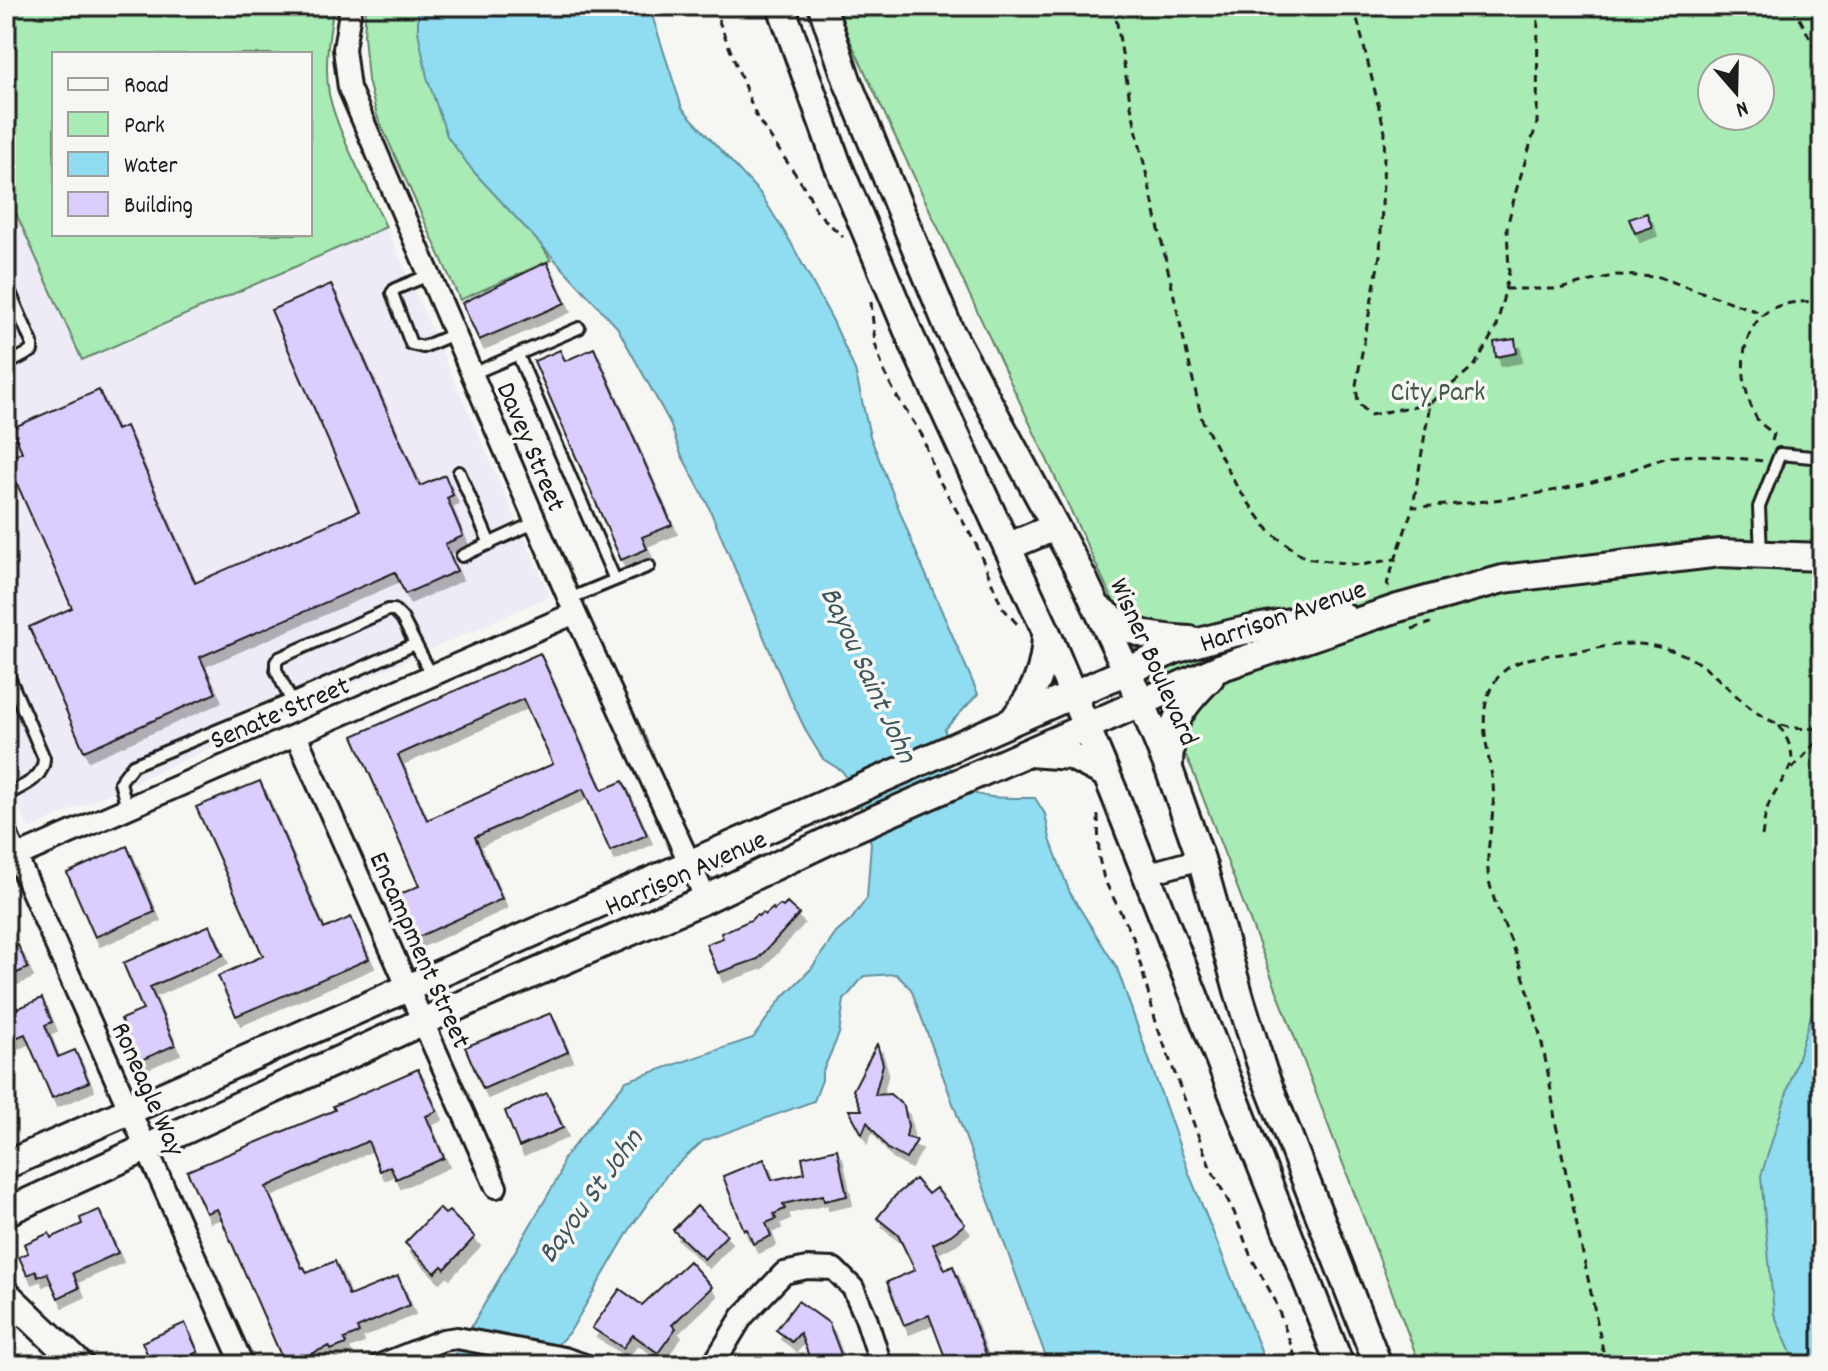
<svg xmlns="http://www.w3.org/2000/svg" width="1828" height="1371" viewBox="0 0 1828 1371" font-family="Dekko,sans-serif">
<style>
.built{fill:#eeeaf6}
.green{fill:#a8ebb4;stroke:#628468;stroke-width:2;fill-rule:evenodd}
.water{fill:#90dcf1;stroke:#628f9c;stroke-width:2}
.building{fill:#dbcdff;stroke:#1c1c1c;stroke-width:2;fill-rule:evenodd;filter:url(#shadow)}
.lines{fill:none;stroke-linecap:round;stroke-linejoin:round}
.lane-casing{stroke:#1c1c1c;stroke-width:16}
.street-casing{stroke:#1c1c1c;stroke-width:26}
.secondary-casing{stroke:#1c1c1c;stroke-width:32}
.path{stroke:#1c1c1c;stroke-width:3;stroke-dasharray:8 6;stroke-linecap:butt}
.lane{stroke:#f6f6f2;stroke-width:10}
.street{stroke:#f6f6f2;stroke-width:20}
.secondary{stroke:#f6f6f2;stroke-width:26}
.labels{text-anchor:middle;stroke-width:7;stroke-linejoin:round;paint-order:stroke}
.park-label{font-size:28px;fill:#465a4a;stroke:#f6f6f2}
.street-label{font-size:28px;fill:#1c1c1c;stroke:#f6f6f2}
.water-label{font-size:30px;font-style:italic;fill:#3f565c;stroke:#f6f6f2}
</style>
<defs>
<filter id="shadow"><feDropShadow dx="5" dy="9" stdDeviation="0" flood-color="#0004"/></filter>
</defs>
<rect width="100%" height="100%" fill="#f6f6f2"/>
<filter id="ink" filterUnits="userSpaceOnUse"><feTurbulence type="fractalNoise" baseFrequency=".0125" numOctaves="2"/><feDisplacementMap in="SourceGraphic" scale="16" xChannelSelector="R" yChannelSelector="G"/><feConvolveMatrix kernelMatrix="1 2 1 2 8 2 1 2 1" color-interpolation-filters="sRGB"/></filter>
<g filter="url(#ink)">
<path class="built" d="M6 191 82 360 386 227 550 596 29 829 6 776Z"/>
<path class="green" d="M6 6H334C329 34 324 65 329 94 337 133 369 189 386 227L82 360 6 191ZM54 54H310V234H54Z
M366 6H418V31L504 205 537 239 551 260 460 300 377 116 368 80 364 35Z
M834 6H1822V1365H1420L1192 769ZM1712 68H1760V116H1712Z"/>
<path class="water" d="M418 6H649L682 108 760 193 790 241 833 321 855 370 870 436 916 552 978 694 945 729C946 801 975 798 1035 798L1045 814 1050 839 1070 893 1117 968 1190 1176 1267 1365H1049L911 989 896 974 864 976 844 1000 839 1034 822 1073V1080L814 1101 703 1141 668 1173 630 1229 571 1330 539 1365H449L559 1176 563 1159 626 1081 753 1038 781 999 811 969 836 933 851 920 867 898 871 843 856 791 842 771 823 759 807 733 786 689 707 503 681 454 669 421 617 327 473 171 447 136 427 77 418 31Z
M1822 980V1365H1796L1774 1314 1761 1176Z"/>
<path class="building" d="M1647 213 1652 227 1635 233 1629 219Z
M547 262 565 303 479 340 462 303Z
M331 284 420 486 445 475 453 495 447 498 463 536 445 544 457 571 405 594 395 572 200 657 216 693 84 751 29 627 72 608 6 459 22 452 12 428 99 390 116 430 126 426 195 583 359 511 271 310Z
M1515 339 1517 353 1496 357 1494 342Z
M594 348 672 525 642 537 647 549 621 560 534 361 560 350 565 361Z
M540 653 602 790 623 781 647 835 610 851 583 789 475 837 502 899 416 938 398 895 419 886 353 736ZM523 699 553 764 427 820 398 755Z
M260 781 324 929 351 917 369 959 236 1016 218 976 263 956 196 807Z
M127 846 155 912 95 937 67 873Z
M787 903 799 914 758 959 718 973 706 944 723 938 721 933 751 920 756 915 758 916 762 913 765 915 773 908 774 910 780 905 783 907Z
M210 925 223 955 150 987 175 1045 139 1061 121 1019 143 1010 123 963Z
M18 945 28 968 6 978V951Z
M6 987 17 1009 42 998 52 1022 45 1025 58 1057 75 1050 89 1082 52 1098 25 1034 6 1042Z
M551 1013 568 1052 483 1089 465 1047Z
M877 1044 883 1064 875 1095 890 1094 904 1106 908 1126 906 1137 917 1140 906 1159 888 1149 867 1122 862 1134 849 1110H862L853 1090Z
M418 1069 437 1111 426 1116 444 1158 396 1179 390 1166 380 1171 368 1141 266 1187 302 1268 304 1267 307 1273 335 1261 349 1296 398 1276 410 1305 357 1328 359 1333 344 1339 346 1344 331 1350 329 1346 285 1365 217 1209 206 1213 187 1171 335 1110 333 1106Z
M547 1093 563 1128 519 1147 505 1111Z
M837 1149 847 1196 824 1201 823 1195 783 1204 785 1209 774 1214 776 1219 766 1223 771 1236 753 1244 747 1229 744 1230 723 1176 764 1159 772 1180 805 1173 802 1157Z
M915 1179 928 1194 936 1188 965 1224 951 1235 933 1244 945 1270 953 1266 990 1365H948L929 1315 904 1325 887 1282 915 1270 898 1235 877 1218 895 1196Z
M697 1206 727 1235 704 1259 673 1230Z
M439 1208 445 1214 449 1211 475 1237 445 1269 442 1266 435 1273 405 1243Z
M99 1210 118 1253 73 1273 79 1288 58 1298 47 1273 38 1277 36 1271 27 1275 19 1257 28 1253 24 1244 49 1233 51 1238 82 1224 80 1218Z
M689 1261 712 1287 672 1325 676 1328 658 1353 633 1335 623 1348 592 1328 620 1289 642 1305Z
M798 1301 829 1323 845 1365H817L814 1357 810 1359 800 1333 792 1342 776 1330Z
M185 1323 198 1352 169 1365H152L142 1342Z"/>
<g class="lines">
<defs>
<path id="lane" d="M429 275 395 289 392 293 411 344 423 347 454 334
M6 283 32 343V351L6 365
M518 355 615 580
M472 374 579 328
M459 472 490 544
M1761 553 1759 507 1780 454 1822 458
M462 556 536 522
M569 599 649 566
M6 670 44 758C44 779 23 786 6 795
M291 700 276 670V662L279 658 388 610H394L402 618 432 676
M127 808 120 782 133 765 291 700 415 644"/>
<path id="street" d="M351 6 344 49 349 88 575 613 706 899
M296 735 496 1187
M6 833 243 1365
M6 861 575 613
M1146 874 1201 859
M380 1365 443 1340 457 1338 564 1358 585 1365
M713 1365 742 1317 784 1273 807 1268 834 1269 853 1288 866 1318 881 1365"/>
<path id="secondary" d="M781 6 837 163 910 336 1046 631 1113 790 1340 1365
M822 6 848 83 949 329 1083 578 1141 701 1169 769 1201 859 1241 1001 1263 1071 1378 1365
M1007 547 1055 527
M1101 610C1131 634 1151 638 1190 640
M1014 719C1035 692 1045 670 1046 635
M1029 753 1071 756 1106 774
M1169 765C1170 721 1180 708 1210 678
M6 1165 1172 651C1227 631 1284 622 1342 615
M6 1212 424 1021 706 899 853 829 1222 667 1398 608 1503 579 1720 553 1822 557
M6 1294 80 1365"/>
</defs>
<use href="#lane" class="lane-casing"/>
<use href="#street" class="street-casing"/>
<use href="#secondary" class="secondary-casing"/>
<path class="path" d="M713 6 757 118 807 191 817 212 843 237
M1114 6 1131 106 1202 420 1237 487 1270 532 1305 558 1361 565 1395 559
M1354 6 1385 132 1380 255 1356 385 1358 403 1370 415 1430 403
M1538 6 1537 123 1516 191 1507 227 1509 272 1497 326 1475 365 1430 403 1413 507C1478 504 1545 495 1608 478 1631 472 1655 458 1678 456 1707 454 1736 458 1764 461
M1793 6 1822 61
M1505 289H1559L1616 275 1659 277 1764 314
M871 302 875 343 884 372 897 397 922 435 936 475 976 544 1002 607 1018 625
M1772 441 1774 434C1768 429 1759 424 1756 417 1740 387 1735 335 1767 312 1782 301 1804 302 1822 301
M1389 587 1387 584 1413 507
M1412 629 1431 623
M1792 769 1822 736
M1098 815 1099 858 1104 879 1133 937 1157 1026 1210 1167 1234 1212 1251 1257 1275 1300 1298 1365
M1762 836C1764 824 1765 810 1771 799 1789 767 1803 763 1779 725
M1606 1365 1555 1120C1549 1068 1537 1016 1520 966 1511 937 1495 910 1489 880 1484 850 1496 817 1493 784 1489 751 1475 713 1494 683 1511 654 1547 657 1576 652 1614 645 1632 639 1671 650 1730 667 1748 740 1822 727"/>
<use href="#lane" class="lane"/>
<use href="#street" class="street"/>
<use href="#secondary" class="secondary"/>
</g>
</g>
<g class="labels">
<g class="park-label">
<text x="1438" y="400">City Park</text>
</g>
<g class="street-label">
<text transform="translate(533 446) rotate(67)" y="10">Davey Street</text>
<text transform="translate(1282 614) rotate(-19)" y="10">Harrison Avenue</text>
<text transform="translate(1156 661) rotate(66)" y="10">Wisner Boulevard</text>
<text transform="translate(279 711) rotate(-23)" y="10">Senate Street</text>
<text transform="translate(685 871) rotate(-24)" y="10">Harrison Avenue</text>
<text transform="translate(422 949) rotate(66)" y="10">Encampment Street</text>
<text transform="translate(150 1088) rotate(66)" y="10">Roneagle Way</text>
</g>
<g class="water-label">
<text transform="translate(870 674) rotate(65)" y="10">Bayou Saint John</text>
<text transform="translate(589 1195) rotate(-54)" y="10">Bayou St John</text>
</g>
</g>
<rect width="1828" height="1371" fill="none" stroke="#f6f6f2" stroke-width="32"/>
<rect x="16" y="16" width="1796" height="1339" fill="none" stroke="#1c1c1c" stroke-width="3" filter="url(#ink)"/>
<rect x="52" y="52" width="260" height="184" fill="#f6f6f2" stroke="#9f9f9c" stroke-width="2"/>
<rect x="68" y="78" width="40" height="12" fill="#f6f6f2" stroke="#9f9f9c" stroke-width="2"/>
<text x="124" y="92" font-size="24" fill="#1c1c1c">Road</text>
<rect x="68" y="112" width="40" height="24" fill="#a8ebb4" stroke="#9f9f9c" stroke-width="2"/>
<text x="124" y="132" font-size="24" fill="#1c1c1c">Park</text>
<rect x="68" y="152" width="40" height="24" fill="#90dcf1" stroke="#9f9f9c" stroke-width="2"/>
<text x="124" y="172" font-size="24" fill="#1c1c1c">Water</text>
<rect x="68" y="192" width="40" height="24" fill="#dbcdff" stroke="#9f9f9c" stroke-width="2"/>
<text x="124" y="212" font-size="24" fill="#1c1c1c">Building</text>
<g transform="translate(1736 92) rotate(160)"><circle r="38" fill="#f6f6f2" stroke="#9f9f9c" stroke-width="2"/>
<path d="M0-6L14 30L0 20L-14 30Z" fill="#1c1c1c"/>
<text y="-12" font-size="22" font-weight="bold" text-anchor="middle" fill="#1c1c1c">N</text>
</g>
</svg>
